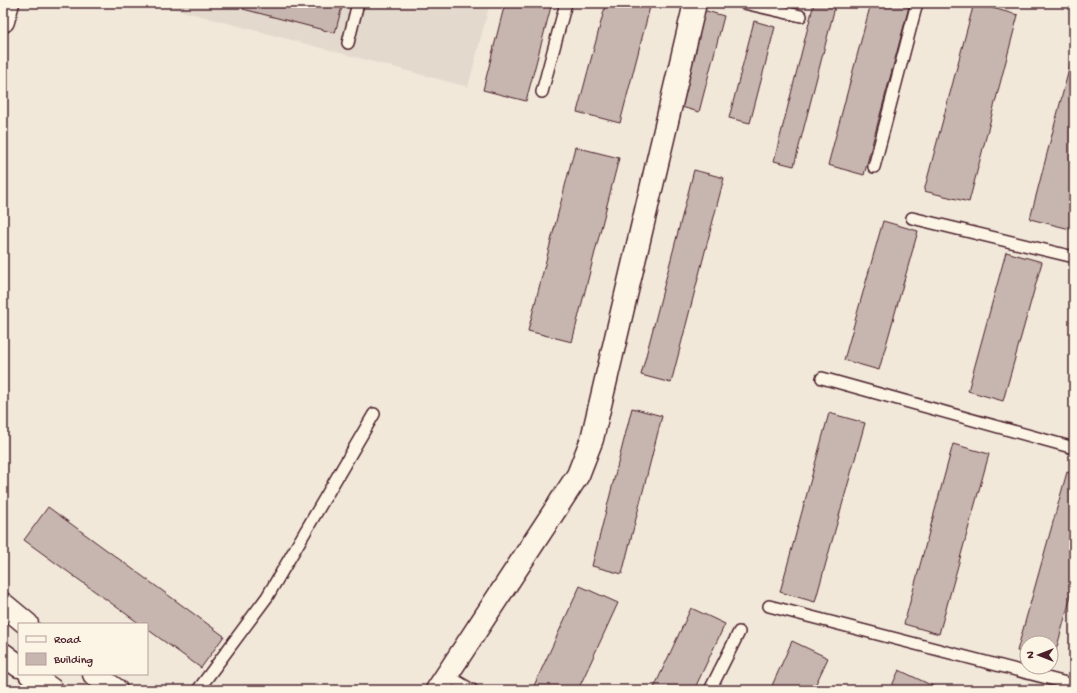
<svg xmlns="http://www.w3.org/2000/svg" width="1077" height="693" viewBox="0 0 1077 693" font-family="'Gochi Hand',sans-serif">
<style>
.built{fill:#e4d9cd}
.building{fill:#c7b6af;stroke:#4a1f2b}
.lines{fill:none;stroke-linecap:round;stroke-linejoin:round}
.lane-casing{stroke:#4a1f2b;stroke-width:14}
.street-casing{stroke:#4a1f2b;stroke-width:25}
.primary-casing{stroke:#4a1f2b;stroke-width:25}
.lane{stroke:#fcf5e5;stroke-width:11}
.street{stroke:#fcf5e5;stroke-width:22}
.primary{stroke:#fcf5e5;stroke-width:22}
</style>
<rect width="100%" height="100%" fill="#f1e8da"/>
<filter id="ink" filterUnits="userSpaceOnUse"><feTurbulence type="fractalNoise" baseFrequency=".025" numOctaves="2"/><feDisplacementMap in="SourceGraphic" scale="8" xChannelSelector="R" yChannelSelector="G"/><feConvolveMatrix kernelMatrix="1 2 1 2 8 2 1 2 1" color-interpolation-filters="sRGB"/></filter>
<g filter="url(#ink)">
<path class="built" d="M152 3H490L468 87Z"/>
<path class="building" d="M245 3H343L335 33 243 9Z
M505 3H552L526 101 483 90Z
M606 3H651L620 123 577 112Z
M814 3H836L794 166 774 161Z
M871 3H910L864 175 828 165Z
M974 3 1018 15 969 202 924 191Z
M703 10 724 16 699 112 678 106Z
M754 21 775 27 750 123 729 118Z
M1074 50V230L1030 219Z
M575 147 619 158 572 342 528 331Z
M694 170 724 178 671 383 641 375Z
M883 221 918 231 879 370 844 360Z
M1006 252 1042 262 1003 401 968 391Z
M632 408 662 416 622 574 592 566Z
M829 413 865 423 815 602 780 592Z
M953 444 989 454 939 634 904 624Z
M1067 472 1074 474V585L1053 661H1051V643H1027V654L1017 651Z
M48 507 224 636 201 668 147 629V624H140L24 540Z
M580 586 618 603 578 690H532Z
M691 608 725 624 694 690H653Z
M792 641 828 658 813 690H770Z
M899 670 935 687 934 690H890Z"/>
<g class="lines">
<defs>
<path id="lane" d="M744 3 801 16
M348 43 358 3
M542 92 566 3
M874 167 917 3
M912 218 1074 257
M822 378 1074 448
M769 606 1074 685
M446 675 472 690
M198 690 267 597 374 414
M710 690 739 632"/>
<path id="street" d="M437 690 578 475 592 439 695 3"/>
<path id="primary" d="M3 21 8 3
M3 604 27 624
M3 654 19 666
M30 674 52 690
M94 674 116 690"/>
</defs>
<use href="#lane" class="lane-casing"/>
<use href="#street" class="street-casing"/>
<use href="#primary" class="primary-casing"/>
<use href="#lane" class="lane"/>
<use href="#street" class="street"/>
<use href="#primary" class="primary"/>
</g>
</g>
<rect width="1077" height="693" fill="none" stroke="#fcf5e5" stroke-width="16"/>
<rect x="8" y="8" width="1061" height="677" fill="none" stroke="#4a1f2b" stroke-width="1.5" filter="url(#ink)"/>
<rect x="18" y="623" width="130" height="52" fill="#fcf5e5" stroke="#b59f9b"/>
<rect x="26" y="636" width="20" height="6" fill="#fcf5e5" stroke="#b59f9b"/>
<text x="54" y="643" font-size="12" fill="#4a1f2b">Road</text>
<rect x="26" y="653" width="20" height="12" fill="#c7b6af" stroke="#b59f9b"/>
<text x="54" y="663" font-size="12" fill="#4a1f2b">Building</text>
<g transform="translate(1039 655) rotate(270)"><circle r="19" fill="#fcf5e5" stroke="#b59f9b"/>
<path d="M0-3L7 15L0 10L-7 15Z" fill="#4a1f2b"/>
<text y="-6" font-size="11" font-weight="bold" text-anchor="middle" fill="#4a1f2b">N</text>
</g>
</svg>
